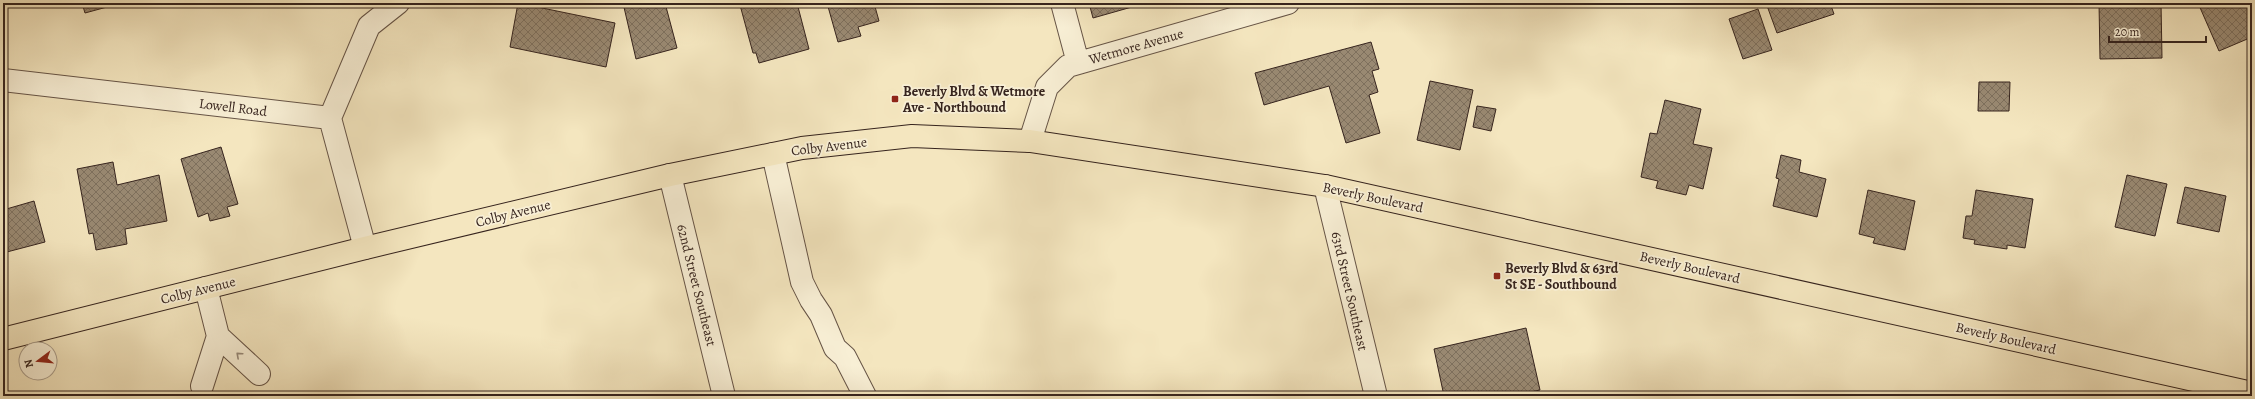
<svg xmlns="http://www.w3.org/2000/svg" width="2255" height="399" viewBox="0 0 2255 399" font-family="Alegreya,serif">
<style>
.building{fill:url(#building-cross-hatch);stroke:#36241e}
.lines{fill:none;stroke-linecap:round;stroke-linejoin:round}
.minor-casing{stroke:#665446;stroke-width:24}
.major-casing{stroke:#36241e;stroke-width:24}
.minor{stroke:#f8efd5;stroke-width:22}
.major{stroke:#f4e6bf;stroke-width:22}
.oneway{stroke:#978a7a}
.poi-dot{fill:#8f2418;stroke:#f8efd5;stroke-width:1.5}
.labels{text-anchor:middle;stroke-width:3.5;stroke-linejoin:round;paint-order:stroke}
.street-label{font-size:14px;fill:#36241e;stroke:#f8efd5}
.poi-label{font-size:14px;font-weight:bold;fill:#36241e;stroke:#f8efd5;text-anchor:start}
</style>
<defs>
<pattern id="building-cross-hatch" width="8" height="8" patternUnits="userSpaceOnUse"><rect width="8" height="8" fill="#998972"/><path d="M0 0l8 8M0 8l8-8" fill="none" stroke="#7e705d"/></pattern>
</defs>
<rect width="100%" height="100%" fill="#f4e6bf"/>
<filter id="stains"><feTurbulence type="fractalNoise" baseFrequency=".005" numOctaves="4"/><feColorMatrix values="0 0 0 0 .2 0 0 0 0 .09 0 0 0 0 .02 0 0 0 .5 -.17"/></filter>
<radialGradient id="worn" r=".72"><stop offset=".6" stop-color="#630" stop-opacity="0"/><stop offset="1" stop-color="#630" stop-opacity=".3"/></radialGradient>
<path class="building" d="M82 3H118V4L85 13Z
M518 3 615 23 606 67 510 47Z
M623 3H665L677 48 636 59Z
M735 3H797L809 49 759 63 756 53H753L740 5 736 6Z
M827 3H874L879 21 858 27 861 36 838 42Z
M1089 3H1146L1093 18Z
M1766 3H1830L1834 14 1777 33Z
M2099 3H2161L2162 58 2100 59Z
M2198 3H2252V37L2219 51Z
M1758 9 1772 50 1743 59 1729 19Z
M1371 42 1379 69 1372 71 1378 92 1369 95 1380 133 1346 143 1329 86 1264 105 1255 73Z
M1430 81 1473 90 1460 150 1417 140Z
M1979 82H2010L2009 111H1978Z
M1665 100 1701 109 1693 144 1712 148 1703 189 1689 185 1686 195 1656 188 1658 181 1641 177 1650 133 1657 134Z
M1477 106 1496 109 1491 131 1473 127Z
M221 147 238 204 227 207 230 216 210 221 208 213 198 217 181 159Z
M1781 155 1801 160 1799 172 1826 179 1817 217 1773 206 1779 179 1776 178Z
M113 162 117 185 159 175 167 221 125 229 127 244 96 250 93 233 89 234 77 169Z
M2127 175 2167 184 2155 236 2115 227Z
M2185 187 2226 196 2219 232 2177 223Z
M1868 190 1915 201 1905 250 1873 243 1875 238 1859 234Z
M1976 190 2033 199 2025 248 2007 245V249L1974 244 1975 240 1963 238 1966 216H1972Z
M34 201 45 242 3 253V210Z
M1526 328 1540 390 1512 396H1444L1434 349Z"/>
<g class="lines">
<defs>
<path id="minor" d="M1062 3 1078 63
M3 80 330 118 365 248
M330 118 369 26 398 3
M1030 141 1047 87 1068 66 1288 3
M773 154 802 282 811 300 821 315 835 348 845 357 865 396
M670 175 724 396
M1325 186 1376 396
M218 336 259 374
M202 386 218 336 206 288"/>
<path id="major" d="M3 339 365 248 670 175 802 148 912 136 1030 141 1325 186 2252 393"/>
</defs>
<use href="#minor" class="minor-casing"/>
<use href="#major" class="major-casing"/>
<use href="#minor" class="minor"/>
<use href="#major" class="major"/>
</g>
<defs><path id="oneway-chevron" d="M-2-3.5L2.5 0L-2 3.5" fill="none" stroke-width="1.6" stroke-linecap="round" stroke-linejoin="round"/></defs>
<use class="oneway" href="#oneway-chevron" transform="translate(239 355) rotate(-138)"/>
<g class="poi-dot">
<rect x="891" y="95" width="8" height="8" rx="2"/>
<rect x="1493" y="272" width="8" height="8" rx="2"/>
</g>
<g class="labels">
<g class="street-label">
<text transform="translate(1136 46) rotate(-16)" y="5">Wetmore Avenue</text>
<text transform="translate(233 107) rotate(7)" y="5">Lowell Road</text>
<text transform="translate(829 146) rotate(-7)" y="5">Colby Avenue</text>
<text transform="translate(1373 197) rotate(12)" y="5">Beverly Boulevard</text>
<text transform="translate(513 213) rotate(-14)" y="5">Colby Avenue</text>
<text transform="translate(1690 267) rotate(13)" y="5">Beverly Boulevard</text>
<text transform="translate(697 285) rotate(76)" y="5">62nd Street Southeast</text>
<text transform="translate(198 290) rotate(-14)" y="5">Colby Avenue</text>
<text transform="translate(1350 291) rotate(77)" y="5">63rd Street Southeast</text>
<text transform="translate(2006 338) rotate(13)" y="5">Beverly Boulevard</text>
</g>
<g class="poi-label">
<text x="903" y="96">Beverly Blvd &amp; Wetmore<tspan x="903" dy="16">Ave - Northbound</tspan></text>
<text x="1505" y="273">Beverly Blvd &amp; 63rd<tspan x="1505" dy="16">St SE - Southbound</tspan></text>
</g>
</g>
<rect width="2255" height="399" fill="none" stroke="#f4e6bf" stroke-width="16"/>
<rect x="4" y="4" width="2247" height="391" fill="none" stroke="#36241e" stroke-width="2"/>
<rect x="8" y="8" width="2239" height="383" fill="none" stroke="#36241e"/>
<g transform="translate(38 361) rotate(254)"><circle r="19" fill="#f8efd5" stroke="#aa9e8c"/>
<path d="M0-3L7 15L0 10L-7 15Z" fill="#8f2418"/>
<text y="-6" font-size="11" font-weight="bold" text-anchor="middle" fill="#36241e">N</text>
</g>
<path d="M2109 36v6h97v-6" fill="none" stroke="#36241e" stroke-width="2"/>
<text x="2115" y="36" font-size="12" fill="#36241e" stroke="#f8efd5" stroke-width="3" paint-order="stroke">20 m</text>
<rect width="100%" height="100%" filter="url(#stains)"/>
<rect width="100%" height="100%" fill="url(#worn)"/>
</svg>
